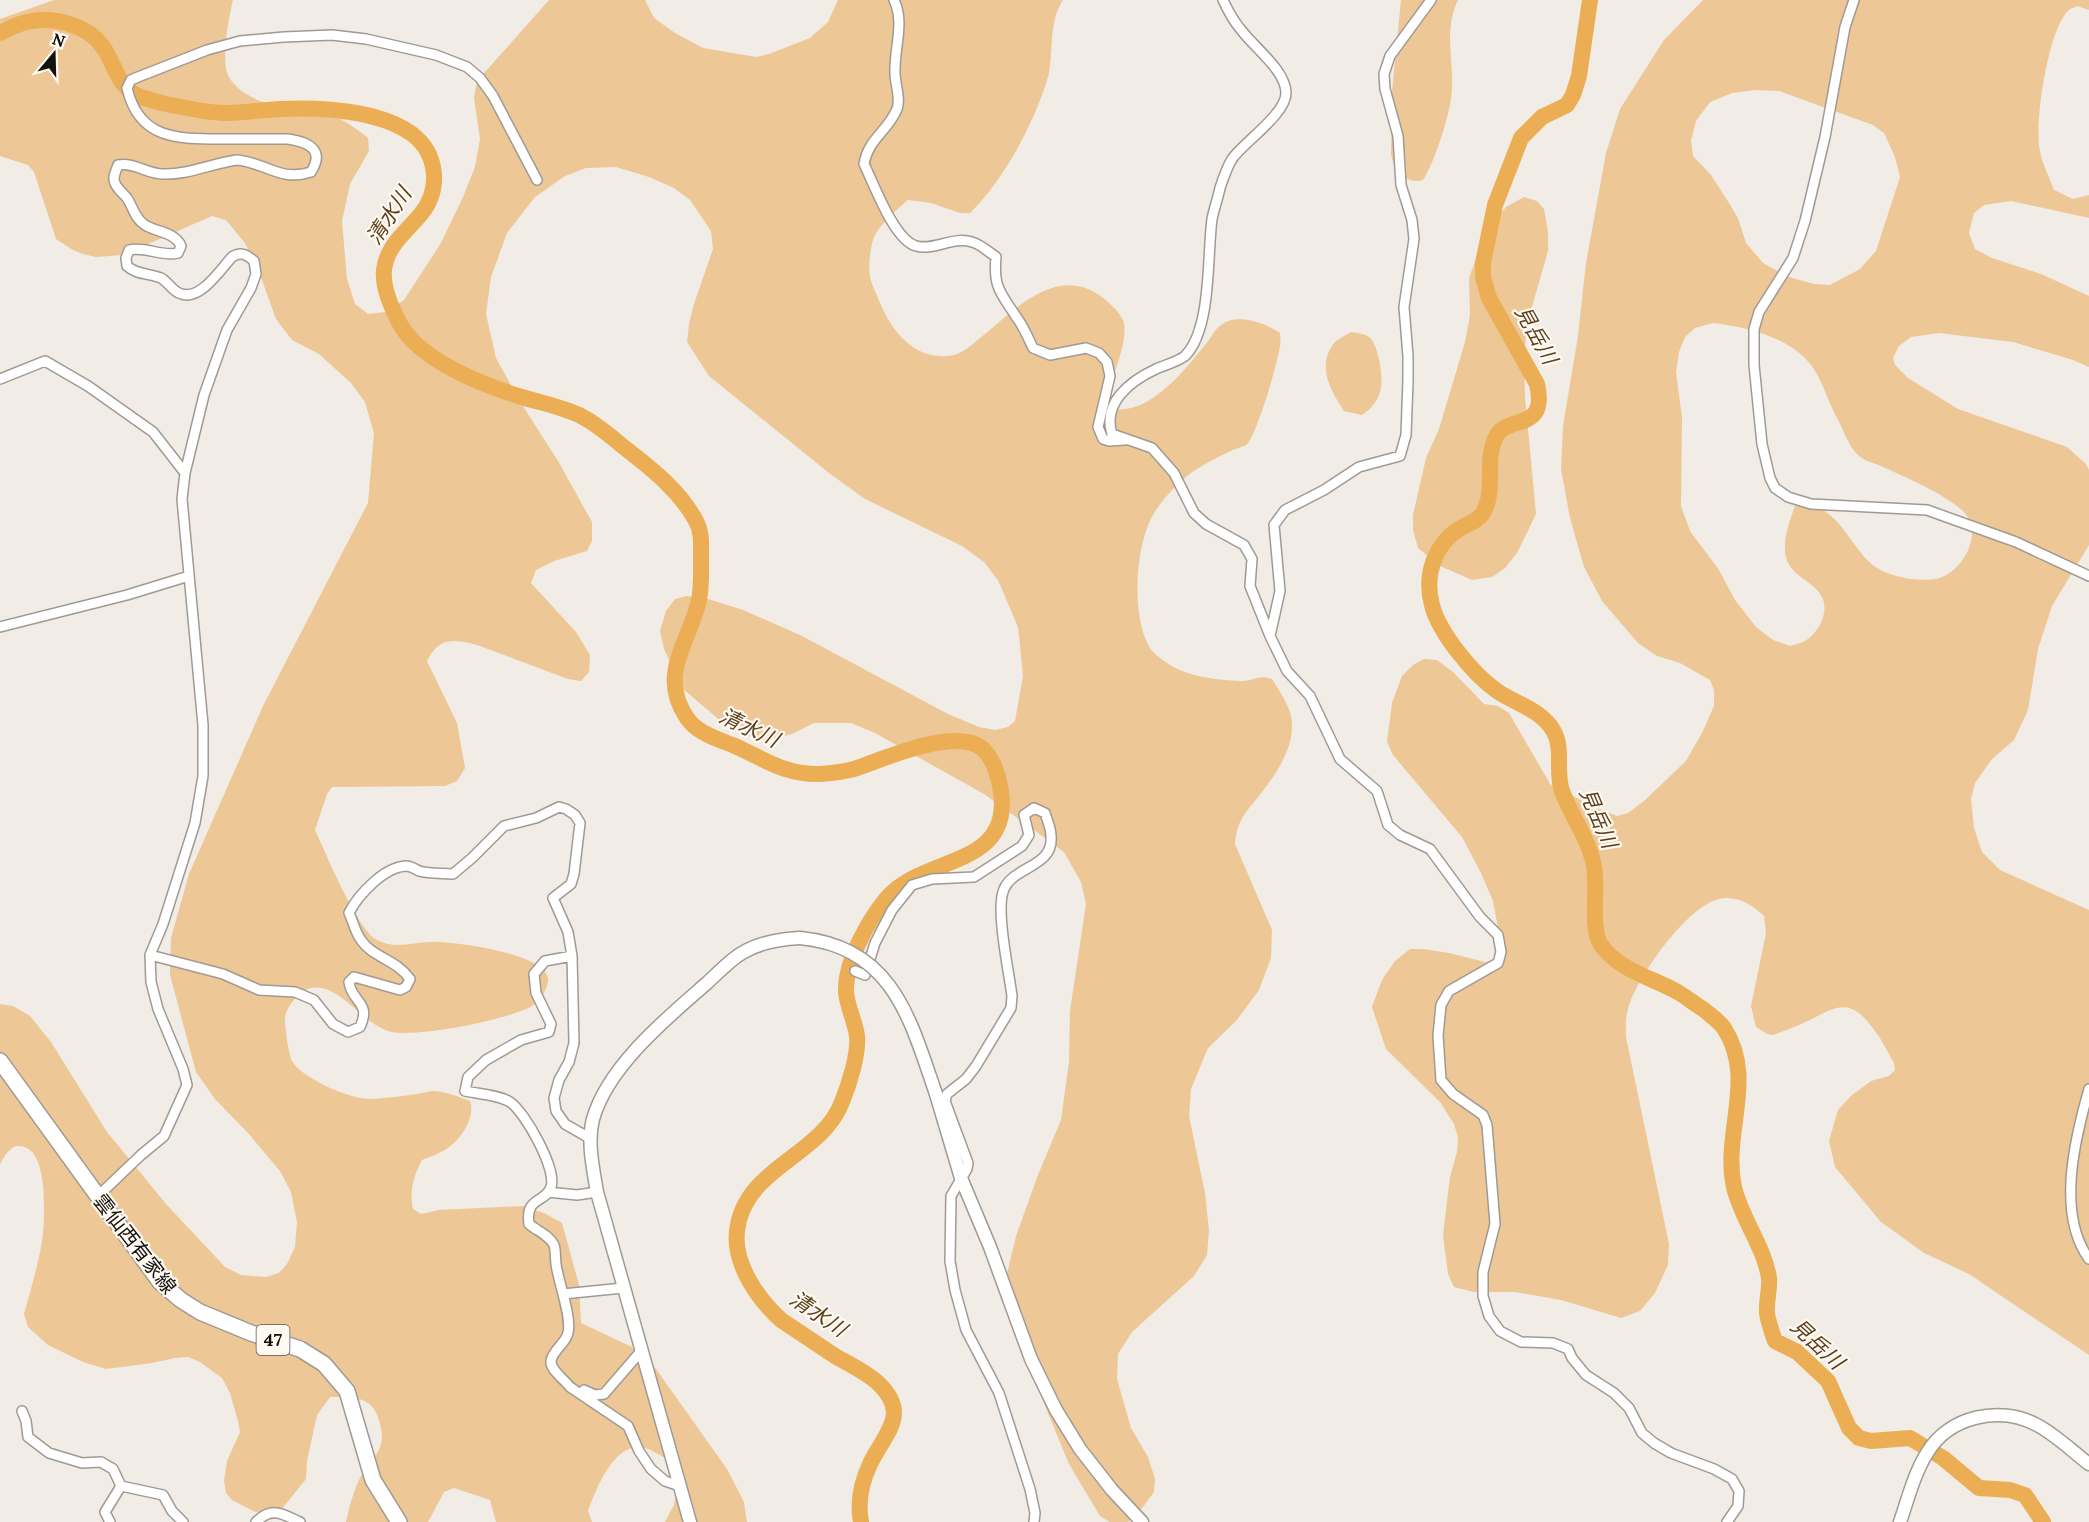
<svg xmlns="http://www.w3.org/2000/svg" width="2089" height="1522" viewBox="0 0 2089 1522" font-family="Lora,'Noto Sans JP',serif">
<style>
.green{fill:#edc795;fill-rule:evenodd}
.lines{fill:none;stroke-linecap:round;stroke-linejoin:round}
.river{stroke:#ebae55;stroke-width:16}
.minor-casing{stroke:#9f9a94;stroke-width:12}
.tertiary-casing{stroke:#9f9a94;stroke-width:15}
.primary-casing{stroke:#9f9a94;stroke-width:18}
.minor{stroke:#fff;stroke-width:9}
.tertiary{stroke:#fff;stroke-width:12}
.primary{stroke:#fff;stroke-width:15}
.tertiary-bridge-casing{stroke:#9f9a94;stroke-width:15;stroke-linecap:butt}
.tertiary-bridge{stroke:#fff;stroke-width:12}
.labels{text-anchor:middle;stroke-width:4.5;stroke-linejoin:round;paint-order:stroke}
.shield{fill:#fff9f2;stroke:#5a5753;stroke-width:1.5}
.shield-label{font-size:18px;font-weight:bold;fill:#13120f}
.street-label{font-size:20px;fill:#13120f;stroke:#fff9f2}
.water-label{font-size:21px;font-style:italic;fill:#5a411c;stroke:#fff9f2}
</style>
<rect width="100%" height="100%" fill="#f1ece5"/>
<path class="green" d="M54 0H233C229 17 220 62 229 77 240 97 271 106 292 110 301 112 311 111 320 112 338 115 354 127 368 138L369 151 350 184 342 221 347 279 355 304 368 314 386 312 404 300 441 243 463 197 475 167 480 139 474 98 477 81 549 0H645L654 18 675 33 703 48 756 57 769 54 810 38 828 22 838 0H1063C1048 22 1054 53 1048 77 1035 122 1003 181 970 213H960L931 203 908 200C898 208 876 228 873 240 870 250 868 267 870 276 871 283 875 291 878 298 890 329 914 363 954 355 963 353 973 344 980 338 1014 311 1056 263 1102 297 1109 303 1119 311 1123 320 1130 340 1111 379 1105 399L1108 407C1147 421 1187 367 1209 340 1212 336 1215 329 1220 326 1236 312 1265 323 1280 333 1280 337 1281 342 1280 346 1278 362 1256 438 1246 445 1243 447 1237 448 1233 450 1220 456 1197 467 1186 477 1174 487 1161 501 1153 515 1135 546 1131 617 1150 648 1153 653 1161 659 1167 663 1187 677 1217 680 1241 681 1254 681 1258 674 1272 679 1278 689 1286 700 1290 712 1298 739 1281 767 1265 788 1250 809 1237 816 1235 844L1272 930 1271 958 1259 990 1236 1021 1208 1048 1191 1089 1189 1116 1205 1193 1209 1230 1207 1255 1194 1276 1132 1332 1118 1354 1117 1379 1131 1428 1148 1457 1155 1479 1154 1492 1143 1507 1128 1522H1110L1100 1516 1069 1464 1008 1316 1007 1274 1016 1236 1038 1175 1061 1120 1069 1062 1070 1011 1086 904 1081 882 1064 852 1023 822 984 794 875 733 851 723H814L792 734 766 740 746 735 723 723 682 688 664 649 660 631 666 611 675 599 686 596 708 599 743 610 800 635 948 714 979 727 995 730 1008 727 1015 721 1023 676 1018 627 998 580 984 562 962 546 865 499 829 473 709 376 687 342 689 324 694 304 713 249 711 231 690 200 674 188 649 177 616 167 586 168 565 176 535 197 507 233 491 277 486 314 496 358 519 400 558 461 592 522V541L587 551 554 561 536 570 531 583 576 632 590 655 589 672 581 681 568 679 477 645C453 639 439 637 427 661L457 723 465 768 457 781 445 786 332 787 327 794 315 830C326 853 357 930 377 940 397 951 419 940 440 942 459 943 552 954 548 982 546 994 536 1005 526 1009 498 1021 421 1037 392 1032 363 1026 340 982 311 988 300 990 287 1006 285 1017 284 1022 289 1057 292 1061 297 1069 305 1074 313 1079 328 1088 353 1099 372 1099 387 1098 403 1096 417 1094 423 1093 429 1091 435 1091 447 1092 459 1097 470 1101 476 1118 460 1141 445 1150 438 1154 429 1157 422 1160 414 1175 409 1191 413 1209L421 1214 439 1210 523 1206 544 1213 562 1223 579 1285 581 1323 632 1347 656 1369 727 1469 744 1502 747 1522H665L674 1505 679 1479C675 1473 671 1464 666 1459 663 1456 658 1454 654 1452 619 1430 597 1486 588 1511L592 1522H496L490 1500 454 1488 444 1492 428 1522H346C350 1503 356 1482 367 1466 371 1459 378 1454 380 1447 383 1439 382 1432 380 1424 374 1396 355 1397 330 1397L317 1415 307 1461 306 1479 281 1510 255 1512 232 1500 226 1493 224 1481 227 1461 240 1432 238 1421 230 1393 222 1378 200 1362 188 1357 175 1358 152 1363 106 1369 83 1362 48 1345 28 1327 24 1314C33 1281 44 1248 44 1214 44 1196 45 1145 18 1146 10 1146 3 1158 0 1165V1004L13 1006 30 1016 51 1042 107 1132 166 1204 225 1267 241 1275 266 1277 279 1273 287 1264 295 1247 297 1222 291 1192 280 1171 248 1133 215 1099 196 1072 170 975 171 938 189 874 263 706 368 503 374 433 365 402 351 383 319 354 292 340 276 319 258 269 245 243 226 220 212 216 123 255 96 257 83 254 73 250 56 239 34 172 28 165 0 156V19Z
M1401 0H1458C1444 29 1453 57 1452 87 1452 109 1435 162 1423 180 1412 183 1405 178 1396 172L1391 155 1392 92Z
M1703 0H2089V10L2077 6C2074 8 2071 8 2069 10 2048 28 2034 125 2040 151 2042 164 2050 178 2054 190L2073 199 2089 195V218L2011 201 1984 205 1974 213 1969 233 1975 249 1992 258 2041 274 2089 296V367L2073 360 2013 342 1939 333 1911 337 1899 346 1893 358 1895 365 1908 378 1958 409 2067 447 2086 464 2089 470V545L2052 606 2038 649 2028 710 2014 740 1992 759 1975 783 1971 799 1974 828 1982 852 2000 870 2089 910V1355L1969 1274 1924 1253 1881 1222 1835 1167 1829 1141 1838 1110 1852 1095 1871 1081 1889 1076 1895 1070 1894 1063C1887 1051 1881 1038 1872 1027 1851 999 1838 1005 1812 1019 1800 1025 1787 1030 1773 1035L1767 1034 1756 1027 1751 1006 1766 933 1764 916C1753 905 1736 895 1719 899 1687 906 1636 978 1628 1009 1625 1018 1626 1028 1626 1037L1669 1244 1668 1265 1655 1293 1640 1311 1621 1318 1561 1300 1515 1292H1474L1454 1287 1448 1274 1443 1235 1450 1177 1457 1152 1458 1137 1454 1124 1440 1102 1386 1049 1372 1007 1382 980 1395 961 1410 949H1423L1449 953 1485 962 1495 961 1500 939 1493 901 1481 873 1462 837 1393 755 1387 742 1392 703 1402 676 1413 665 1424 659 1437 660 1453 672 1484 704 1498 706 1509 713 1550 784 1596 808 1617 816 1628 813 1644 801 1686 761 1703 731 1714 706V690L1710 680 1680 663 1657 656 1638 643 1602 601 1584 567 1570 518 1561 469 1563 426 1578 336 1586 263 1606 153 1620 109 1664 40ZM1755 90 1779 91 1873 125 1884 133 1895 157 1900 177 1876 251 1860 269 1830 285 1814 284 1789 277 1763 263 1746 243 1738 218 1729 203 1711 175 1693 156 1691 141 1696 121 1710 102 1732 93ZM1713 323C1747 327 1789 337 1811 365 1822 379 1828 402 1837 418 1843 429 1848 445 1857 454 1862 460 1874 463 1881 466 1902 476 1959 499 1969 519 1980 541 1959 575 1935 579 1916 582 1890 577 1874 566 1860 555 1850 537 1839 524 1833 516 1823 510 1815 504L1795 506C1789 522 1781 544 1787 561 1793 575 1808 580 1817 590 1832 605 1822 628 1808 639 1803 643 1796 644 1790 646L1773 640 1756 627 1735 600 1719 570 1690 531 1681 506 1682 418 1676 372 1679 352 1685 337 1695 328Z
M1524 197 1537 201 1544 209 1548 232V251L1528 321 1524 353 1525 397 1536 514 1517 553 1505 568 1492 577 1472 580 1440 566 1418 548 1413 530V515L1426 458 1439 429 1465 342 1470 315 1469 278 1486 231 1506 207Z
M1351 332C1357 333 1365 334 1369 337 1379 345 1383 377 1381 388 1379 400 1371 409 1362 415L1344 411C1332 393 1317 368 1332 346 1335 340 1345 336 1351 332Z"/>
<g class="lines">
<path class="river" d="M1590 0 1579 76 1573 95 1567 105 1542 117 1521 138 1495 205 1483 263V277L1489 298 1537 384C1548 432 1509 415 1497 435 1483 459 1497 489 1483 513 1478 521 1467 524 1459 529 1434 545 1424 576 1432 605 1439 633 1473 674 1497 691 1516 704 1540 709 1553 730 1564 748 1555 771 1562 791 1571 816 1589 839 1594 866 1598 888 1590 929 1601 945 1618 969 1649 977 1674 990 1684 995 1693 1003 1703 1009 1710 1015 1718 1020 1724 1028 1757 1079 1722 1133 1734 1187 1741 1218 1764 1246 1769 1278 1770 1290 1766 1302 1767 1313 1768 1322 1772 1332 1775 1341L1797 1352 1828 1381 1849 1428 1859 1438 1871 1441 1910 1438 1943 1458 1979 1488 2010 1490 2025 1495 2043 1522
M0 33C11 28 20 22 32 21 56 17 89 26 103 47 114 62 117 84 134 94 143 99 156 101 166 104 185 108 204 112 223 113 242 113 261 110 280 109 320 107 379 110 412 134 438 154 441 189 421 214 406 232 387 245 384 270 382 287 392 309 400 324 420 361 485 386 525 398 543 403 562 407 579 415 596 423 610 436 625 448 652 469 680 491 696 521 702 532 701 542 701 554 701 569 702 585 699 600 690 642 657 674 687 718 698 734 718 739 735 746 766 760 785 775 820 774 832 773 843 772 854 769 884 759 958 725 984 750 994 760 999 779 1001 792 1012 869 922 855 886 899 868 921 845 962 846 992 847 1006 855 1021 857 1036 859 1053 849 1085 842 1102 821 1157 744 1167 737 1231 733 1264 758 1299 781 1320 799 1332 817 1344 835 1356 849 1364 866 1372 878 1383 911 1414 885 1433 870 1464 861 1483 857 1501 861 1522"/>
<defs>
<path id="minor" d="M894 0C905 23 894 48 895 73 895 84 901 99 897 109 888 131 868 139 864 164 874 184 894 240 916 246 934 251 953 236 972 242 980 244 989 252 996 257 993 288 1001 293 1017 318 1024 327 1028 338 1033 348L1050 355 1086 348 1099 353 1107 362 1110 376 1098 427 1103 439 1109 441 1125 440
M1223 0C1228 11 1234 22 1242 31 1255 48 1286 71 1286 93 1286 114 1244 142 1232 159 1227 167 1223 179 1220 188 1218 198 1214 209 1212 219 1207 255 1212 329 1185 356 1177 362 1165 365 1156 369 1130 381 1102 403 1112 434L1152 448 1174 473 1194 513 1206 524 1244 545 1252 559 1250 586 1270 636 1287 671 1310 696 1340 759 1377 791 1388 825 1400 835 1430 849 1480 917 1498 935 1501 952 1498 963 1449 991 1441 1005 1438 1036 1441 1080 1453 1094 1483 1115 1487 1125 1495 1224 1483 1272V1296L1489 1316 1500 1331 1521 1342 1553 1343 1568 1349 1572 1358 1586 1375 1614 1393 1629 1408 1642 1433 1654 1443 1671 1453 1714 1469 1732 1479 1739 1491 1738 1506 1727 1522
M1854 0 1845 27 1825 137 1805 221 1793 258 1759 312 1754 329V365L1762 444 1770 478 1775 488 1788 497 1811 504 1927 510 2016 542 2089 576
M0 379 45 361 88 386 153 432 185 473
M0 627 127 595 189 576
M1270 636 1280 591 1274 525 1285 510 1324 490 1359 467 1400 456 1406 435 1408 381V356L1404 307 1414 239 1412 220 1401 185 1398 136 1385 89 1384 74 1390 56 1431 0
M150 955 223 974 259 990 295 992 314 1000 333 1024 348 1032 360 1027C372 1002 351 1002 349 982L354 977 400 990 406 987 410 979C396 959 373 958 361 940 355 932 353 921 349 913 358 895 384 867 406 866 411 866 415 869 419 871 430 874 442 873 453 874L472 858 504 826 536 818 559 807 566 809 575 815 580 823 574 874 571 884 553 898 568 932 572 956 574 1043 569 1062 559 1080 554 1098 556 1111 565 1124 591 1139
M572 956 545 961 534 974 536 993 551 1024 549 1032 521 1040 486 1060 468 1077 465 1091C479 1094 499 1095 510 1102 525 1112 557 1169 551 1187 545 1204 525 1196 529 1224 537 1231 549 1235 554 1245 556 1250 555 1258 556 1264 558 1281 572 1317 568 1333 566 1343 552 1351 551 1361 550 1370 564 1379 570 1387L628 1426 639 1451 651 1469 665 1481 680 1486
M855 971 865 975 875 943 892 910 912 885 932 879 974 877 1022 846 1029 835 1024 815 1034 808 1045 813C1047 820 1051 828 1051 836 1054 867 1014 866 1004 889 995 908 1009 972 1012 996L1011 1008 976 1066 966 1079 947 1094 945 1101 968 1163 967 1169 951 1196 950 1261 955 1290 966 1330 999 1393 1030 1489 1035 1513 1034 1522
M2089 1089C2075 1138 2056 1214 2089 1259
M548 1192 577 1195 597 1192
M97 1197 141 1155 164 1136 187 1085 183 1069 158 1009 151 982 150 955 163 924 195 823 203 776V725L182 499 185 473 204 395 227 330 251 288 256 274 254 261C247 255 241 251 232 257 220 270 199 303 179 293 172 290 168 282 161 278 149 273 137 275 127 266L126 258 129 250C146 246 161 257 178 253L181 246C175 232 156 232 145 225 135 219 133 207 127 198 123 193 117 189 115 183 112 177 116 171 118 165 134 162 147 174 163 174 188 175 213 163 237 160 267 163 280 182 311 172 325 150 309 142 288 139 267 139 245 139 223 139 178 139 139 140 127 88L131 80 138 77 207 50 240 41 284 37 332 35 366 39 436 55 467 67 480 78 493 96 537 180
M563 1294 623 1288
M584 1390 595 1395 604 1394 642 1350
M22 1411 26 1421 28 1437 49 1453 82 1463 101 1462 113 1469 121 1486 163 1495 172 1511 183 1522
M110 1522 105 1512 121 1486
M256 1522C272 1506 282 1514 300 1522"/>
<path id="tertiary" d="M936 1094 961 1178 990 1247 1031 1359 1056 1410 1080 1449 1112 1490 1142 1522
M690 1522 597 1192C593 1168 587 1142 593 1119 608 1066 667 1018 707 983 718 973 730 960 742 953 760 942 780 939 800 938
M1900 1522C1908 1499 1914 1474 1927 1453 1949 1416 2000 1405 2037 1425 2056 1435 2072 1451 2089 1464"/>
<path id="primary" d="M0 1061 160 1282 181 1300 200 1312 251 1333 300 1349 324 1364 347 1391 373 1480 399 1522"/>
</defs>
<use href="#minor" class="minor-casing"/>
<use href="#tertiary" class="tertiary-casing"/>
<use href="#primary" class="primary-casing"/>
<use href="#minor" class="minor"/>
<use href="#tertiary" class="tertiary"/>
<use href="#primary" class="primary"/>
<defs>
<path id="tertiary-bridge" d="M800 938C893 947 910 1019 936 1094"/>
</defs>
<use href="#tertiary-bridge" class="tertiary-bridge-casing"/>
<use href="#tertiary-bridge" class="tertiary-bridge"/>
</g>
<g class="labels">
<rect class="shield" x="256.5" y="1325" width="33" height="30" rx="4.5"/>
<g class="shield-label">
<text x="273" y="1346">47</text>
</g>
<g class="street-label">
<text transform="translate(135 1244) rotate(52)" y="7">雲仙西有家線</text>
</g>
<g class="water-label">
<text transform="translate(389 216) rotate(-57)" y="7">清水川</text>
<text transform="translate(1536 335) rotate(61)" y="7">見岳川</text>
<text transform="translate(749 728) rotate(25)" y="7">清水川</text>
<text transform="translate(1598 818) rotate(67)" y="7">見岳川</text>
<text transform="translate(818 1314) rotate(34)" y="7">清水川</text>
<text transform="translate(1817 1344) rotate(43)" y="7">見岳川</text>
</g>
</g>
<g transform="translate(54 54) rotate(19)" stroke="#fff9f2" stroke-width="4.5" paint-order="stroke">
<path d="M0-4.5L10 22L0 15L-10 22Z" fill="#13120f"/>
<text y="-9" font-size="16" font-weight="bold" text-anchor="middle" fill="#13120f">N</text>
</g>
</svg>
